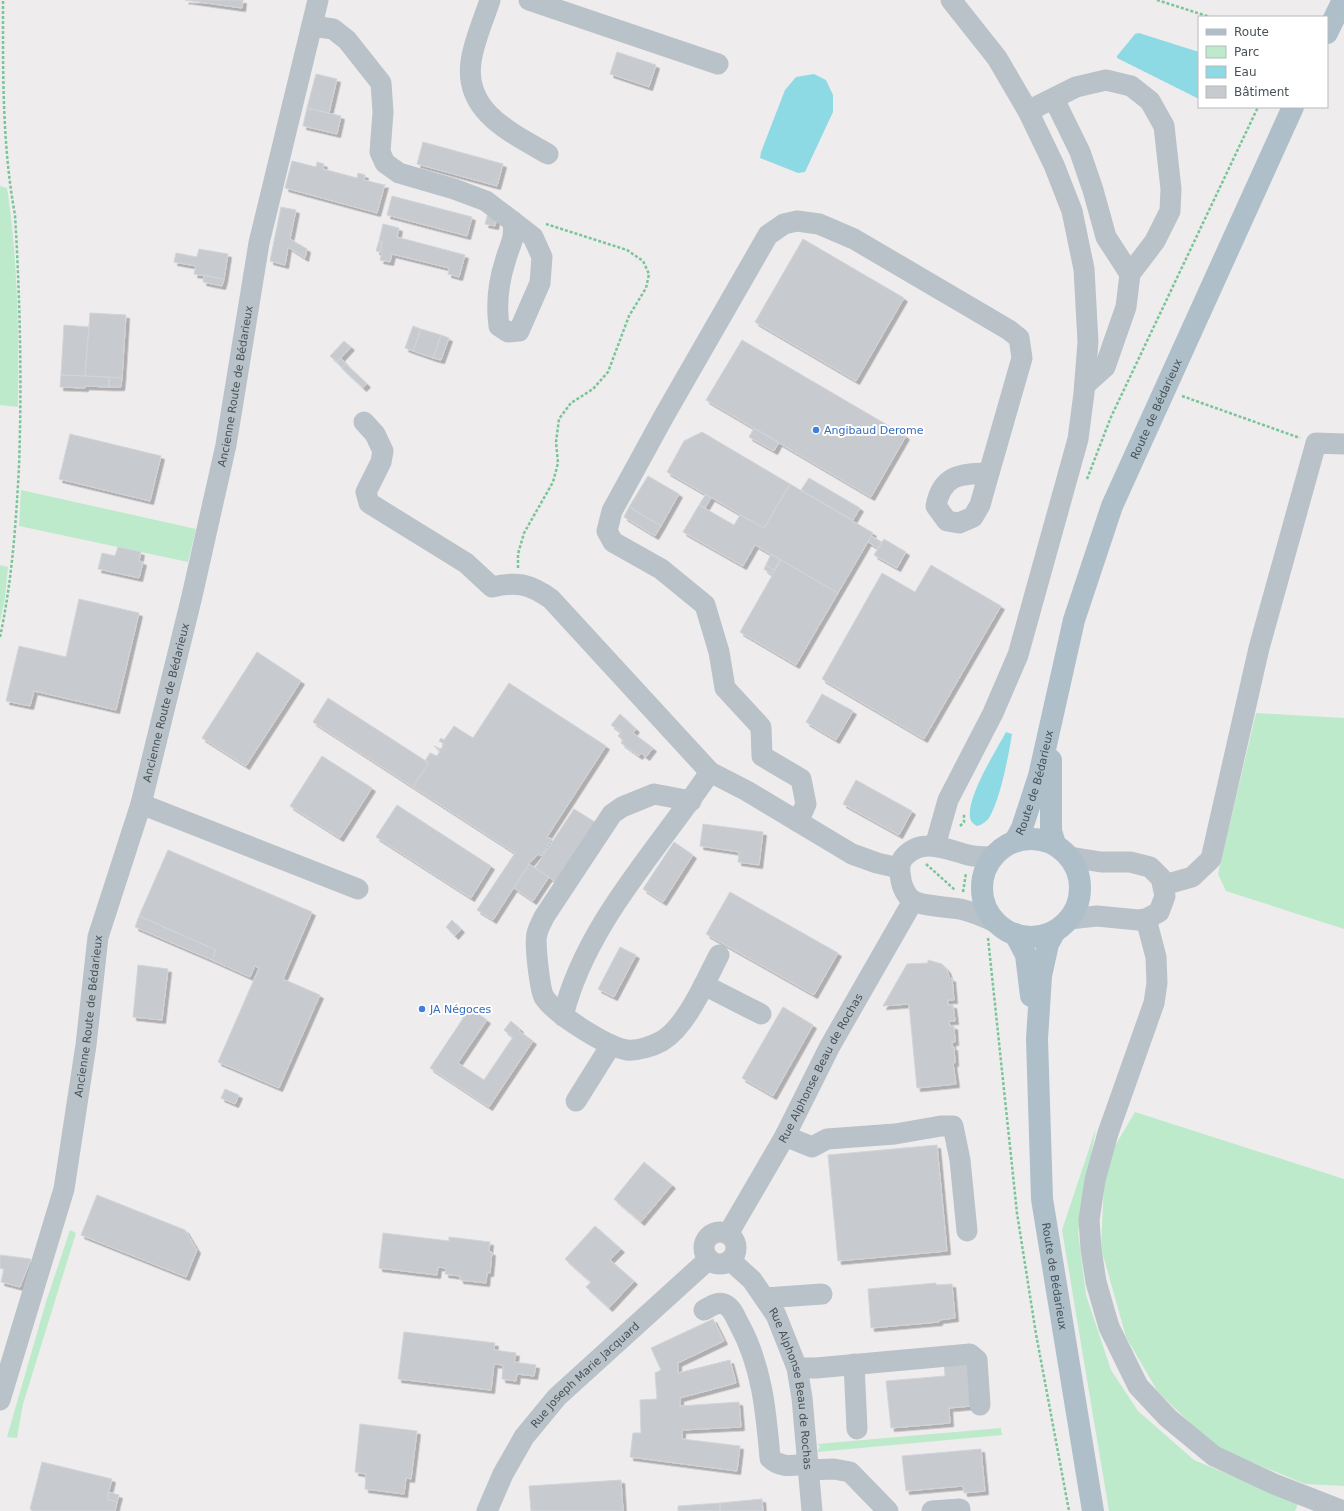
<svg xmlns="http://www.w3.org/2000/svg" width="1344" height="1511" viewBox="0 0 1344 1511" font-family="'DejaVu Sans',sans-serif">
<style>
.green{fill:#bdeaca}
.water{fill:#8edae4}
.building{fill:#c7cacf;stroke:#d1d4d8;filter:url(#shadow)}
.lines{fill:none;stroke-linecap:round;stroke-linejoin:round}
.path{stroke:#78c598;stroke-width:2.5;stroke-dasharray:3 2;stroke-linecap:butt}
.minor{stroke:#b9c2c8;stroke-width:21}
.major{stroke:#aebfca;stroke-width:22}
.shop-dot{fill:#3f7fe0;stroke:#fff;stroke-width:1.5}
.labels{text-anchor:middle;stroke-width:4;stroke-linejoin:round;paint-order:stroke}
.street-label{font-size:11px;fill:#465258;stroke:#fff}
.shop-label{font-size:11px;fill:#366cbe;stroke:#fff;text-anchor:start}
</style>
<defs>
<filter id="shadow"><feDropShadow dx="3.5" dy="3.5" stdDeviation="0" flood-color="#0004"/></filter>
</defs>
<rect width="100%" height="100%" fill="#efeced"/>
<path class="green" d="M0 186 7 188C18 258 19 336 18 407L0 405Z
M21 490 196 529 188 562 19 526Z
M0 565 8 567 5 598 0 622Z
M1256 713 1344 718V929L1226 891 1218 874Z
M1135 1112 1344 1179V1486L1305 1484 1215 1447 1158 1392 1126 1337 1101 1248 1105 1163Z
M1096 1128 1078 1232 1086 1295 1111 1370 1138 1411 1194 1460 1298 1504 1295 1511H1109L1062 1230Z
M70 1230 76 1233 23 1404 17 1438 7 1437 46 1302Z
M1001 1428 1002 1435 817 1452 820 1446 817 1444Z"/>
<path class="water" d="M1139 33 1199 52V99L1117 58V56L1135 34Z
M814 74 826 80 833 95V112L805 172 798 173 760 158 761 152 785 90 796 77Z
M1006 732 1012 734C1008 758 1001 797 989 818 986 822 981 825 977 826 973 824 970 821 970 817 967 796 996 751 1006 732Z"/>
<path class="building" d="M185 0H243L242 8Z
M617 52 656 65 649 87 610 74Z
M316 74 337 79 329 113 307 108Z
M307 108 341 116 337 134 303 126Z
M423 142 503 164 497 186 417 164Z
M292 161 316 167 317 162 324 164 323 169 357 178 358 173 365 175 364 180 384 185 385 184 377 213 285 188Z
M392 196 472 217 467 236 387 215Z
M281 207 296 210 290 239 307 249 305 258 288 247 285 265 270 261Z
M488 213 497 217 495 226 485 224Z
M383 224 399 228 397 237 465 255 459 277 448 274 449 268 392 254 390 262 380 260 382 253 380 252 382 242 379 241Z
M803 239 904 298 856 381 755 322Z
M379 241 382 242 380 252 376 251Z
M199 249 228 254 224 279 194 274 196 266 174 262 176 253 197 257Z
M204 275 224 279 222 286 203 282Z
M90 313 126 315 122 378 85 376Z
M64 325 89 327 85 376 61 375Z
M413 326 421 329 413 351 405 348Z
M421 329 441 335 433 358 413 351Z
M441 335 449 338 441 360 433 358Z
M742 340 906 436 871 497 706 400Z
M344 341 351 347 337 362 330 356Z
M341 358 346 364 342 368 337 362Z
M346 364 367 384 363 388 342 368Z
M61 375 109 377V387L85 386V388L60 387Z
M109 377 122 378 121 387H109Z
M754 428 779 442 774 451 749 437Z
M702 432 790 484 764 528 667 472 684 441Z
M70 434 161 456 150 501 59 479Z
M648 476 679 494 661 526 629 507Z
M809 478 860 508 853 520 801 490Z
M790 484 873 533 838 593 755 545 743 566 683 532 699 505 734 525 740 515 764 528Z
M706 494 711 498 705 508 699 505Z
M629 507 661 526 655 536 624 517Z
M871 536 882 542 878 548 868 542Z
M884 539 906 552 897 568 874 555Z
M118 547 141 552 139 561 143 562 139 578 98 569 102 553 115 556Z
M771 554 780 559 774 570 766 565Z
M781 560 838 593 796 665 740 632Z
M766 565 773 570 771 574 764 569Z
M931 565 1001 606 924 739 822 679 882 573 915 592Z
M79 599 139 613 116 710 34 691 30 706 6 701 19 646 66 657Z
M257 652 301 681 246 766 202 738Z
M509 683 606 746 547 837 552 839 541 856 538 854 529 864 493 920 477 910 515 853 413 787 429 763 425 761 430 753 437 756 440 751 434 746 441 749 444 744 439 741 441 738 444 740 454 726 473 738Z
M822 694 853 711 836 740 806 722Z
M328 698 429 763 413 787 313 722Z
M620 714 636 729 633 733 653 748 646 757 641 753 639 756 621 743 623 740 618 736 621 732 611 725Z
M322 756 372 788 340 838 290 806Z
M856 780 912 811 899 835 843 804Z
M397 805 491 866 471 898 376 837Z
M574 809 598 824 559 884 535 868Z
M703 824 763 832 759 865 738 862 739 852 700 846Z
M674 842 693 855 663 902 643 889Z
M168 850 312 912 283 979 320 995 279 1088 218 1062 259 968 255 966 250 977 212 960 216 950 139 916Z
M529 864 549 877 533 901 514 888Z
M730 892 838 953 814 995 706 934Z
M139 916 216 950 212 960 135 927Z
M452 920 461 929 455 936 446 927Z
M620 947 636 955 614 997 598 989Z
M928 960 942 964 947 970 950 979 952 978 954 1000H948V1005H953L955 1021H949L950 1026H954L955 1042H952V1047H954L955 1063H953L956 1084 917 1088 909 1004 883 1006 907 964 928 963Z
M138 965 168 969 162 1020 133 1017Z
M465 1005 470 1008 464 1018 459 1014Z
M783 1007 813 1025 773 1096 742 1078Z
M470 1008 487 1020 458 1063 484 1080 513 1037 504 1030 511 1021 520 1029 519 1031 533 1041 489 1107 430 1068Z
M225 1089 239 1095 235 1104 221 1098Z
M937 1145 947 1251 838 1261 828 1155Z
M644 1162 672 1185 641 1222 614 1199Z
M97 1195 185 1230 197 1250 186 1277 81 1235Z
M595 1226 621 1249 610 1260 634 1281 609 1308 586 1287 591 1282 565 1259Z
M383 1233 449 1241V1237L490 1242 489 1252H492L490 1273H487L486 1283 460 1280V1276L445 1274 446 1268 438 1267 437 1275 379 1268Z
M0 1255 31 1259 20 1287 1 1282 4 1269 0 1268Z
M936 1283V1285L952 1284 955 1318 939 1320V1322L871 1328 868 1289Z
M713 1319 724 1341 678 1363V1373L730 1360 736 1383 680 1398V1406L739 1402 741 1427 682 1430V1439L740 1446 737 1471 630 1457 633 1433H641L640 1400 657 1399 655 1373 661 1370 651 1348Z
M404 1332 495 1343 494 1350 516 1353 514 1362 536 1365 534 1376 517 1374 516 1381 502 1379 503 1365 494 1364 491 1390 398 1379Z
M968 1358 972 1406 949 1408 950 1423 891 1428 886 1381 945 1376 944 1361Z
M360 1424 417 1431 411 1479 406 1478 404 1494 365 1489 366 1474 355 1472Z
M981 1449 985 1491 964 1493 963 1486 906 1491 902 1456Z
M42 1462 112 1479 107 1499 117 1502 115 1511H33L30 1509Z
M621 1480 623 1511H531L529 1486Z
M108 1492 119 1495 117 1502 107 1499Z
M762 1499 763 1511H720V1503Z
M720 1503V1511H678V1506Z"/>
<g class="lines">
<path class="path" d="M1157 0 1210 17
M1182 396 1300 438
M1087 479 1111 417 1258 107
M518 568V554L524 533 553 482 558 463 556 442 559 419 571 403 593 389 608 372 629 316 646 288 649 274 643 261 627 250 546 224
M0 637C12 581 16 524 19 466 22 382 20 298 15 215 2 144 3 72 3 0
M960 826 964 822V814
M926 864 955 890
M963 892 966 873
M988 938 1017 1213 1036 1334 1069 1511"/>
<g class="minor">
<path d="M490 0C484 19 473 43 471 62 464 112 512 133 548 154"/>
<path d="M529 0 718 64"/>
<path d="M312 26 333 29 347 40 381 83 383 112 380 152 385 163 399 173 454 189 486 201 533 237 542 257 540 283 519 331 508 332 499 326C496 304 498 284 505 262 510 243 515 242 513 221"/>
<path d="M1054 99 1080 152 1093 190 1106 237 1130 274 1126 307 1105 367 1085 385"/>
<path d="M1028 111 1076 87 1106 80 1131 86 1150 101 1164 126 1171 189 1170 211 1155 241 1130 274"/>
<path d="M364 422 375 434 383 451 381 462 366 492 369 503 466 563 492 587C517 581 530 584 551 599L710 772 747 791 852 854 877 863 899 868"/>
<path d="M691 801 654 794 622 807 612 814 544 917C542 922 538 928 537 934 534 941 540 990 544 997 555 1014 607 1047 627 1050 638 1051 653 1046 662 1041 687 1026 706 980 719 955"/>
<path d="M141 804 358 889"/>
<path d="M798 822 806 804 801 779 762 756 761 727 725 688 719 652 705 605 661 569 613 542 607 531 612 511 664 416 768 235 784 224 797 221 819 224 854 239 1009 330 1019 338 1022 358 989 473C961 474 942 474 936 506L947 521 959 523 973 517 980 505 989 473"/>
<path d="M935 846 948 800 993 713 1018 655 1078 439 1084 393 1088 342 1084 269 1072 211 1054 165 1028 111 997 58 951 0"/>
<path d="M993 857C985 857 976 857 968 855 948 850 923 837 905 856 901 860 899 867 900 873 901 883 903 893 912 900 921 906 948 907 960 909 973 912 985 917 997 923"/>
<path d="M1164 885 1192 877 1211 859 1259 648 1316 443 1344 444"/>
<path d="M1069 919 1097 916 1138 920 1146 919 1159 912 1165 896 1161 878 1150 867 1130 862H1101L1070 857"/>
<path d="M1146 919 1156 957 1157 983 1154 1003 1108 1133 1095 1180 1089 1220 1091 1249 1096 1282 1109 1327 1138 1386 1168 1418 1214 1456 1274 1484 1343 1511"/>
<path d="M704 985 761 1014"/>
<path d="M563 1016C586 923 658 850 710 772"/>
<path d="M576 1101 611 1045"/>
<path d="M785 1136 812 1147 827 1139 895 1134 941 1126H953L960 1160 967 1231"/>
<circle cx="720" cy="1248" r="16"/>
<path id="s1" d="M728 1234 785 1136 830 1046 913 901"/>
<path id="s2" d="M730 1260 752 1280 776 1315 797 1368 802 1398 812 1511"/>
<path d="M765 1298 822 1294"/>
<path d="M704 1310C710 1307 718 1301 724 1304 732 1307 735 1317 739 1324 762 1366 766 1411 770 1458 781 1469 794 1465 808 1464"/>
<path d="M854 1364 857 1429"/>
<path d="M797 1368H816L970 1354 977 1360 980 1405"/>
<path id="s3" d="M0 1400 64 1189 86 1045 98 937 141 804 192 596 226 445 259 243 318 0"/>
<path d="M808 1470 834 1469 850 1472 888 1511"/>
<path id="s4" d="M487 1511 503 1474 524 1437 557 1397 709 1259"/>
<path d="M932 1511 960 1509"/>
</g>
<g class="major">
<path d="M1327 33 1343 0"/>
<path d="M1051 760V831L1055 844"/>
<circle cx="1031" cy="888" r="49"/>
<path id="s5" d="M1015 841 1022 828 1039 776 1074 620 1112 506 1293 107"/>
<path id="s6" d="M1055 931 1048 944 1041 976 1037 1039 1042 1199 1093 1511"/>
<path d="M1015 934 1026 955 1031 996"/>
</g>
</g>
<g class="shop-dot">
<circle cx="816" cy="430" r="4"/>
<circle cx="422" cy="1009" r="4"/>
</g>
<g class="labels">
<g class="street-label">
<text dy="4" stroke="none"><textPath href="#s3" startOffset="1043">Ancienne Route de Bédarieux</textPath></text>
<text dy="4" stroke="none"><textPath href="#s5" startOffset="456">Route de Bédarieux</textPath></text>
<text dy="4" stroke="none"><textPath href="#s3" startOffset="719">Ancienne Route de Bédarieux</textPath></text>
<text dy="4" stroke="none"><textPath href="#s5" startOffset="62">Route de Bédarieux</textPath></text>
<text dy="4" stroke="none"><textPath href="#s3" startOffset="395">Ancienne Route de Bédarieux</textPath></text>
<text dy="4" stroke="none"><textPath href="#s1" startOffset="190">Rue Alphonse Beau de Rochas</textPath></text>
<text dy="4" stroke="none"><textPath href="#s6" startOffset="349">Route de Bédarieux</textPath></text>
<text dy="4" stroke="none"><textPath href="#s4" startOffset="170">Rue Joseph Marie Jacquard</textPath></text>
<text dy="4" stroke="none"><textPath href="#s2" startOffset="148">Rue Alphonse Beau de Rochas</textPath></text>
</g>
<g class="shop-label">
<text x="824" y="434">Angibaud Derome</text>
<text x="430" y="1013">JA Négoces</text>
</g>
</g>
<rect x="1198" y="16" width="130" height="92" fill="#ffffff" stroke="#b5babc"/>
<rect x="1206" y="29" width="20" height="6" fill="#aebfca" stroke="#b5babc"/>
<text x="1234" y="36" font-size="12" fill="#465258">Route</text>
<rect x="1206" y="46" width="20" height="12" fill="#bdeaca" stroke="#b5babc"/>
<text x="1234" y="56" font-size="12" fill="#465258">Parc</text>
<rect x="1206" y="66" width="20" height="12" fill="#8edae4" stroke="#b5babc"/>
<text x="1234" y="76" font-size="12" fill="#465258">Eau</text>
<rect x="1206" y="86" width="20" height="12" fill="#c7cacf" stroke="#b5babc"/>
<text x="1234" y="96" font-size="12" fill="#465258">Bâtiment</text>
</svg>
